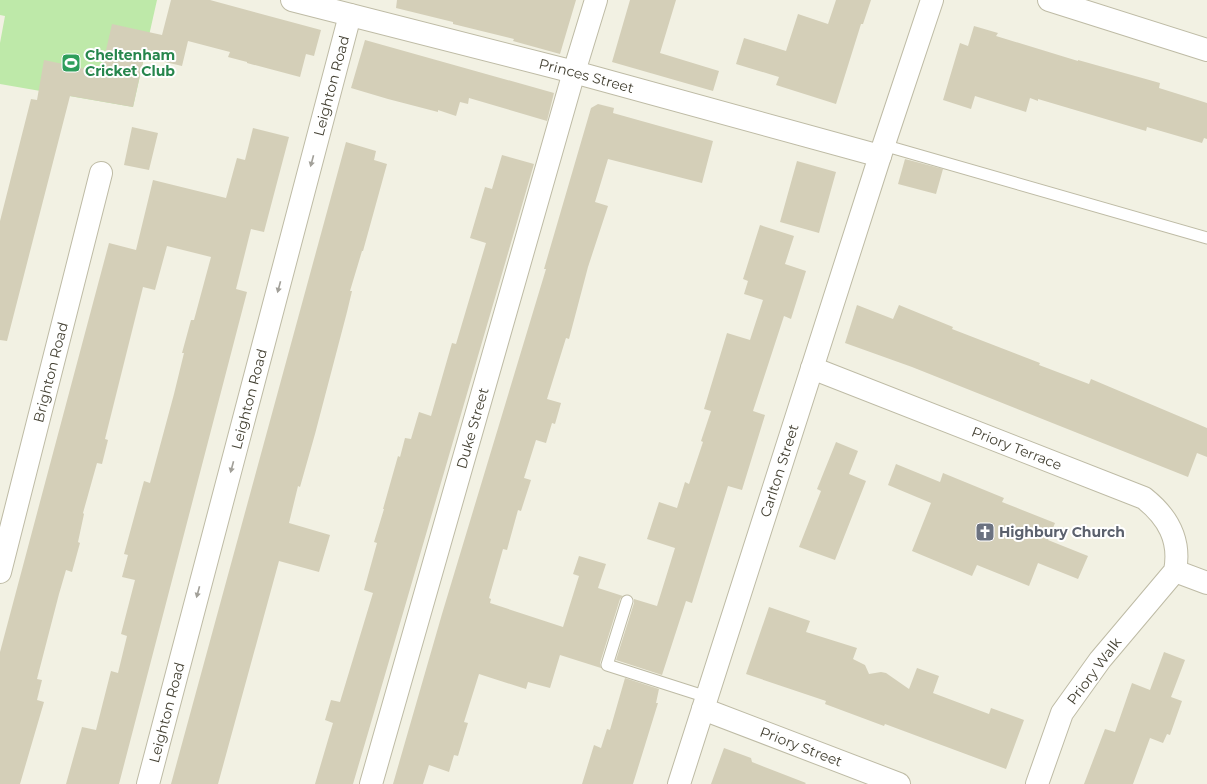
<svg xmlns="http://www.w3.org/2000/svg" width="1207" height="784" viewBox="0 0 1207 784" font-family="Montserrat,sans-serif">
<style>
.green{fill:#bee9a9}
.building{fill:#d4cfb8}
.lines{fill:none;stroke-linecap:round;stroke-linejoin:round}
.lane-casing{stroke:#bebba5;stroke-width:13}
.street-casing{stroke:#bebba5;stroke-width:24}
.lane{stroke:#fff;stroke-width:11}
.street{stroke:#fff;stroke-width:22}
.oneway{fill:#a2a099}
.labels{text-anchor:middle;stroke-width:4;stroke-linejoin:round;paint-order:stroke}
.leisure-label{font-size:14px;font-weight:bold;fill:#27864d;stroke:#fff;text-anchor:start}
.street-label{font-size:14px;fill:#444133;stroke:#fff}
.worship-label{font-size:14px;font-weight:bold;fill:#5b616d;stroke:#fff;text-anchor:start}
</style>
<rect width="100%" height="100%" fill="#f2f1e3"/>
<path class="green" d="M0 0H157L133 107 0 84V43L5 16 0 15Z"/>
<path class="building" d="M171 0H210L321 30 314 56 306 54 300 77 247 63V62L228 57 230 52 188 41 182 66 144 57 133 107 70 96 7 341 0 340V221L31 99 37 100 44 60 101 72 112 24 162 35Z
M397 0H576L560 54 513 41 514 39 453 24V22L396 8Z
M630 0H676L660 53 719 71 713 91 612 62Z
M836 0H871L863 24H861L836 104 776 85 779 77 736 64 744 38 786 51 798 14 828 24Z
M974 26 998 33 996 36 1078 61V60L1160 83 1159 88 1207 103V139L1204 138 1202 143 1147 127 1146 131 1038 99V101L1030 98 1026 112 975 96 971 109 943 100 960 43 968 46Z
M365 40 554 93 547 121 469 98 468 104 460 102 456 116 438 110V112L388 99 351 88Z
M598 104 614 108 613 113 713 141 702 183 608 159 595 202 608 206 588 267 569 339 566 338 547 399 561 403 555 424 552 423 546 443 536 440 524 478 531 480 521 511 518 510 507 550 503 549 489 598 491 599 490 603 563 627 579 576 573 574 579 556 606 564 598 588 623 596 620 599 600 663 601 668 560 655 550 688 528 682 526 689 479 674 464 722 468 723 458 756 454 755 449 772 429 765 423 784H393L442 614 546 269H544L591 108Z
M132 127 158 133 149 170 124 165Z
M253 128 289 137 264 232 251 229 236 289 247 292 119 784H66L82 727 96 730 111 671 118 673 127 636 121 634 135 580 122 577 128 555 124 554 144 481 150 483 174 394 184 353H182L191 320H194L211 257 167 246 155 290 143 287 105 439 108 440 102 464 97 463 83 513 84 514 78 542 80 543 72 572 66 570 59 594 37 679 42 680 37 700 44 702 20 784H0V652L109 243 136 250 153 180 226 198 237 158 245 160Z
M346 142 376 151 374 160 387 164 363 251H362L350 291H352L347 312 315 434 300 487 298 486 289 523 330 535 319 572 279 561 218 784H171Z
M502 155 534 164 368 733 353 784H315L333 723 325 720 331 700 340 702 373 593 364 590 377 543 374 542 384 509H383L398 456 400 457 405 438 411 439 419 412 431 416 452 343 456 344 486 243 470 238 485 187 492 189Z
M905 159 943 169 936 194 898 184Z
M797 161 836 172 819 233 780 222Z
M760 225 794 236 785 264 806 271 791 319 784 316 753 411 765 415 742 490 728 486 692 603 686 601 662 675 616 660 634 603V599L657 606 675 548 647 539 659 502 677 508 685 482 689 484 703 442 701 441 711 411 704 409 727 333 750 340 763 300 744 294 748 281 743 279Z
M857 305 893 319 899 305 953 327 952 329 1040 363 1039 365 1089 384 1091 379 1207 428V457L1197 453 1188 477 912 367 845 343Z
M836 442 858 451 849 474 866 481 835 560 799 547 821 491 817 489Z
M896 464 940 482 943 473 1004 498 1002 502 1055 523 1048 540 1088 556 1078 579 1038 563 1029 586 977 565 972 576 912 551 931 503 888 485Z
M769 607 810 621 806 632 857 648 853 659 865 665 869 674 881 672 886 673 909 689 917 668 939 676 933 693 989 714 991 708 1024 720 1006 769 885 724 884 726 825 704 826 701 746 674Z
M1164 652 1185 660 1171 697 1182 701 1170 735 1167 734 1163 743 1150 738 1133 784H1084L1105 729 1115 732 1132 683 1150 690Z
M625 678 659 689 656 703H658L633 784H582L594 745 601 748 607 729 610 730Z
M724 748 751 758 752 762 806 783 805 784H711Z"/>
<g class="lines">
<defs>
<path id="lane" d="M883 145 1207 238
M627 601 607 665 707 697"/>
<g id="street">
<path id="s1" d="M292 0 574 72 880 156"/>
<path d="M1049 0 1207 50"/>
<path id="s2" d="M812 368 1144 498C1168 517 1181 540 1175 571L1100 660 1062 713 1037 784"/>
<path d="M1175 571 1207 583"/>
<path id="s3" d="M0 572 101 173"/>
<path id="s4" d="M703 709 899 784"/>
<path id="s5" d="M148 784 350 15"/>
<path id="s6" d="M371 784 574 72 596 0"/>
<path id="s7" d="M679 784 880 156 932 0"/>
</g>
</defs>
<use href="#lane" class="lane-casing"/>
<use href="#street" class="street-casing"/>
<use href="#lane" class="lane"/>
<use href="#street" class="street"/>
</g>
<defs><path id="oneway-solid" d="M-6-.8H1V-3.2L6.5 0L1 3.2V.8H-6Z"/></defs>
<g class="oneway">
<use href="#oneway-solid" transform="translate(312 161) rotate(105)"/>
<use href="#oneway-solid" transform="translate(279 287) rotate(105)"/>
<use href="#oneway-solid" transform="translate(232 467) rotate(105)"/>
<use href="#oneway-solid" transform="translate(198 592) rotate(105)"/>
</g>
<defs>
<symbol id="stadium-square" viewBox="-11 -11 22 22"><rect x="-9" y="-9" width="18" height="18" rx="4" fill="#2e9e5b" stroke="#fff"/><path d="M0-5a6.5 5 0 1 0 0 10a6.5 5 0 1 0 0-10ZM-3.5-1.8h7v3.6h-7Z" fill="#fff"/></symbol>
<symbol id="church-square" viewBox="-11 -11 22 22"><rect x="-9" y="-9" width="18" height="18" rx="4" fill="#6b7280" stroke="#fff"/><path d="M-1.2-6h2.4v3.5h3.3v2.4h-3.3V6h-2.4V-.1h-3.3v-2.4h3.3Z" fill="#fff"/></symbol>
</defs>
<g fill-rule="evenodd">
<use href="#stadium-square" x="60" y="52" width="22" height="22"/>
<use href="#church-square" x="974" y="521" width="22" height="22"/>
</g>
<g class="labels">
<g class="leisure-label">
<text x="85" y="60">Cheltenham<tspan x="85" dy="16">Cricket Club</tspan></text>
</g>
<g class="street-label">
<text dy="5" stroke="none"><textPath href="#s1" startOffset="304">Princes Street</textPath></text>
<text dy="5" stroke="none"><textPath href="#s5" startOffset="722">Leighton Road</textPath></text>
<text dy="5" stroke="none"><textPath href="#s3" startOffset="206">Brighton Road</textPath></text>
<text dy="5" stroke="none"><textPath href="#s5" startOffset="398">Leighton Road</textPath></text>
<text dy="5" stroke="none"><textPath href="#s6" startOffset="370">Duke Street</textPath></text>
<text dy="5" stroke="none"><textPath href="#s2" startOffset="220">Priory Terrace</textPath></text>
<text dy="5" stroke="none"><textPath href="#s7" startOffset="329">Carlton Street</textPath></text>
<text transform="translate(1094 671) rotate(-53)" y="5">Priory Walk</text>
<text dy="5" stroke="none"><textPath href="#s5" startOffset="74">Leighton Road</textPath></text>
<text dy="5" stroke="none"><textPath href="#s4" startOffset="105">Priory Street</textPath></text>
</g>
<g class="worship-label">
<text x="999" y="537">Highbury Church</text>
</g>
</g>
</svg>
